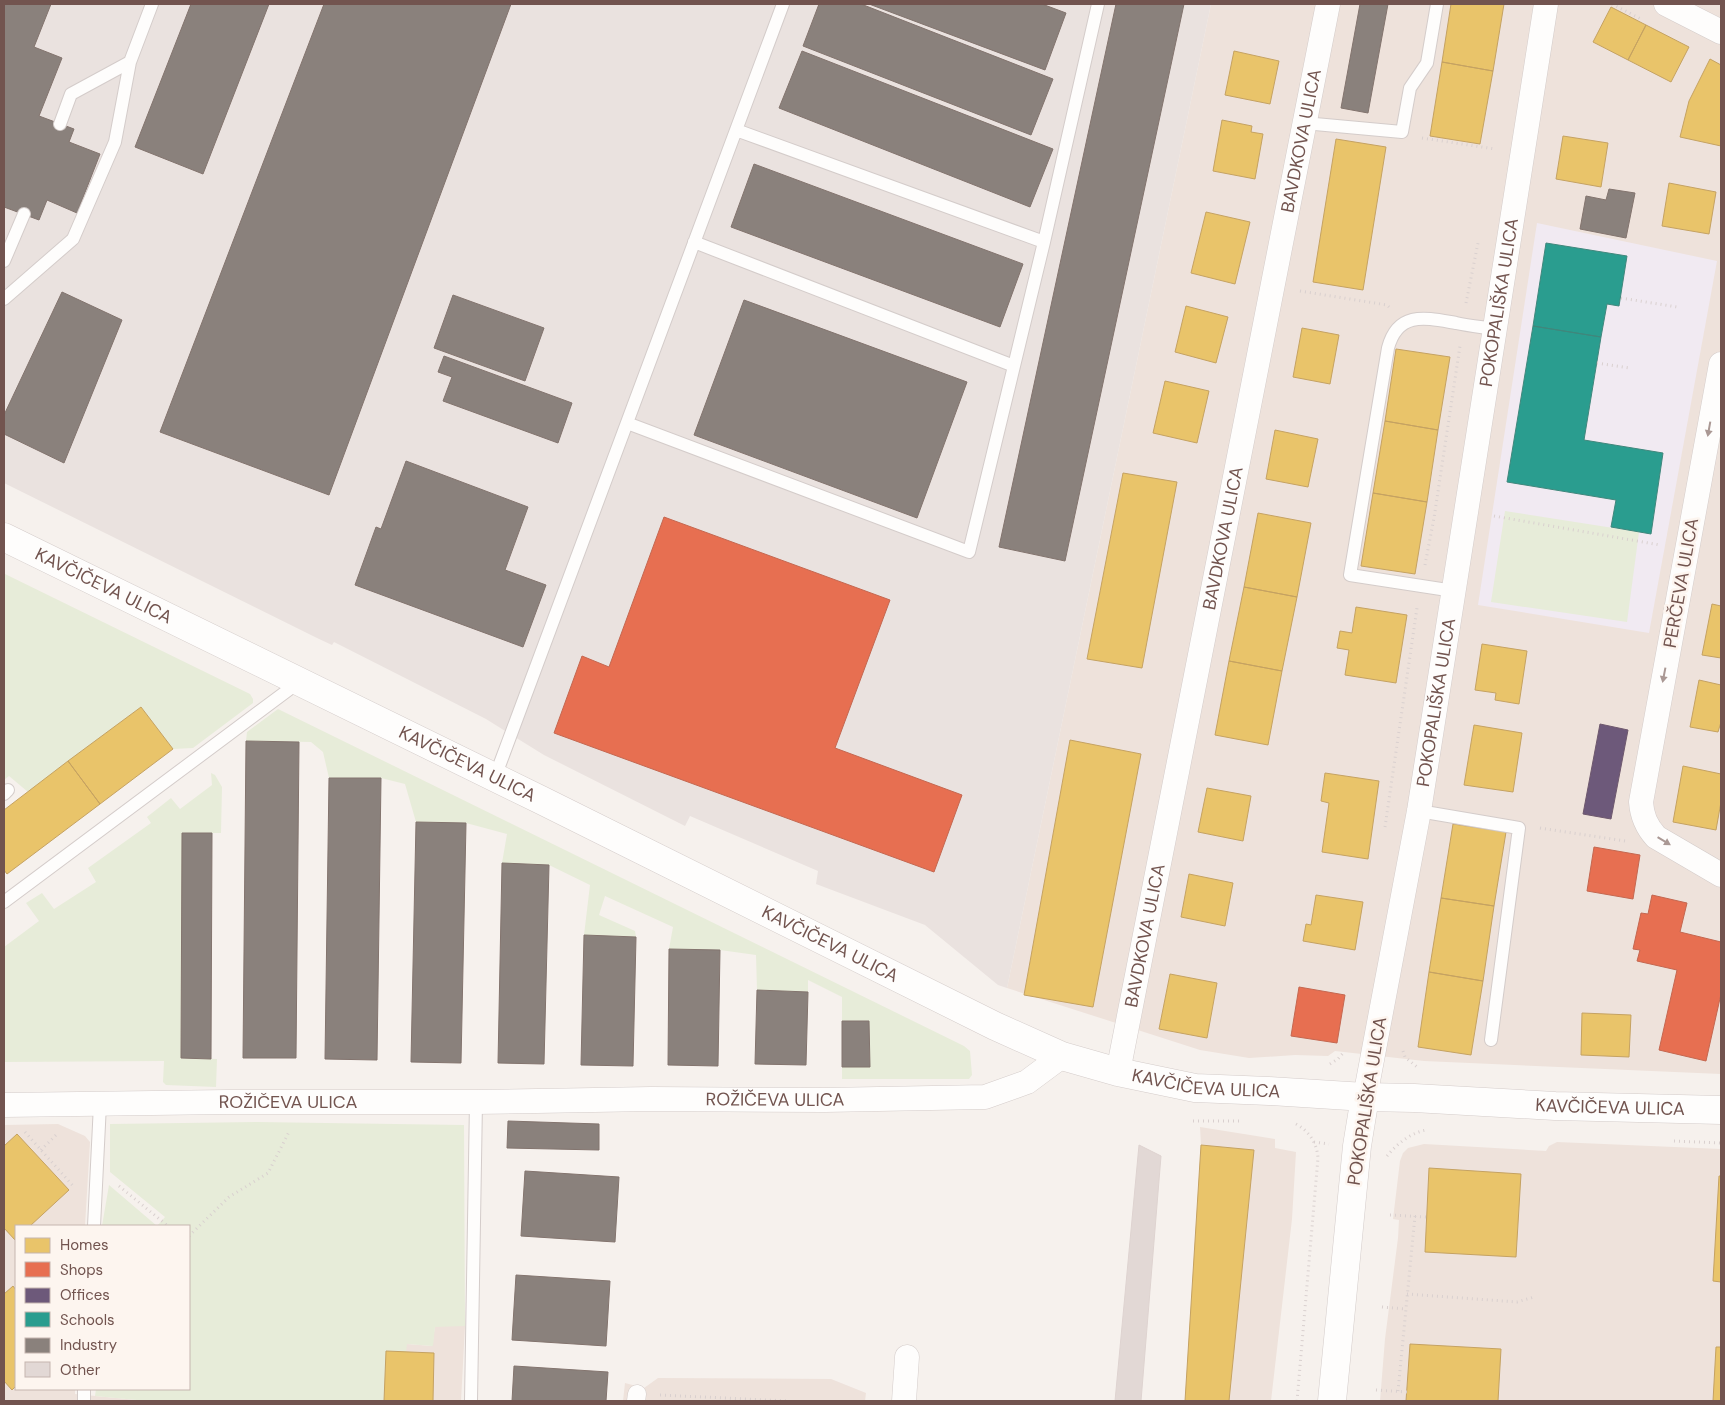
<svg xmlns="http://www.w3.org/2000/svg" width="1725" height="1405" viewBox="0 0 1725 1405" font-family="'DM Sans',sans-serif">
<style>
.residential{fill:#eee2db}
.industrial{fill:#eae2df}
.education{fill:#f1eaf2}
.green{fill:#e7ecd9}
.homes{fill:#e9c46a;stroke:#c5a262}
.shops{fill:#e76f51;stroke:#c46750}
.offices{fill:#6d597a;stroke:#6e586d}
.schools{fill:#2a9d8f;stroke:#40877c}
.industry{fill:#8a817c;stroke:#83746e}
.building{fill:#e2d8d5;stroke:#ded3d0}
.lines{fill:none;stroke-linecap:round;stroke-linejoin:round}
.service-casing{stroke:#d4ccca;stroke-width:14}
.pedestrian-casing{stroke:#d4ccca;stroke-width:19}
.minor-casing{stroke:#d4ccca;stroke-width:25}
.tertiary-casing{stroke:#d4ccca;stroke-width:29}
.path{stroke:#d9d0cf;stroke-width:3;stroke-dasharray:1 4;stroke-linecap:butt}
.service{stroke:#fefdfc;stroke-width:12}
.pedestrian{stroke:#fefdfc;stroke-width:18}
.minor{stroke:#fefdfc;stroke-width:24}
.tertiary{stroke:#fefdfc;stroke-width:28}
.oneway{fill:#aa9894}
.labels{text-anchor:middle;stroke-width:5;stroke-linejoin:round;paint-order:stroke}
.street-label{font-size:18px;fill:#72544f;stroke:#fdf5ef}
</style>
<rect width="100%" height="100%" fill="#f6f1ed"/>
<path class="residential" d="M1211 4H1721V1074L1424 1061 1335 1051 1328 1056 1295 1055 1249 1058 1200 1050 1007 988Z
M58 1124 85 1136 90 1142 85 1226H16V1389H75V1394L147 1401H4V1125Z
M1200 1127 1275 1139V1148L1296 1152 1292 1219 1271 1401H1185L1201 1145Z
M1557 1142 1721 1149V1401H1380L1385 1339 1398 1238 1399 1220 1393 1219 1400 1161 1403 1153 1408 1148 1424 1144 1546 1151 1549 1146Z
M435 1326H465L461 1401H384L386 1351 407 1344 432 1346Z
M658 1378 831 1379 866 1393 865 1401H623L625 1383 644 1388Z"/>
<path class="industrial" d="M4 4H1211L1007 988 998 985 925 925 816 884 818 871 690 816 685 826 544 755 486 719 334 642 332 645 317 638 4 483Z"/>
<path class="education" d="M1537 223 1717 261 1649 633 1478 605Z"/>
<path class="green" d="M1505 511 1639 532 1627 622 1491 602Z
M5 574 250 694 253 699V703L193 748 173 749 141 707 28 792 9 776 4 780Z
M278 709 964 1046 970 1051 972 1075 969 1079H842V1067H870L869 1021H842V997L808 980V992L757 990 756 955 720 950 669 949 673 927 605 896 599 915 635 931 636 937 584 935 590 885 549 865 502 863 507 834 466 823 416 822 405 784 381 778H329L323 752 311 742 246 741 247 732Z
M211 773 215 775 222 787 221 833H183L181 1058 217 1059 216 1087 166 1085 163 1082 164 1061 4 1062V947L39 921 26 903 42 893 54 909 96 882 88 868 151 823 147 817 171 798 180 809 212 785Z
M257 1122 464 1125 465 1326 435 1327 433 1346 407 1344 406 1352 386 1351 384 1401H147L95 1396 96 1389H189V1226H102L109 1185 157 1226 165 1217 110 1172V1124Z"/>
<path class="homes" d="M1451 4H1504L1493 71 1442 62Z
M1611 7 1646 25 1628 60 1593 42Z
M1646 25 1689 47 1671 82 1628 60Z
M1234 51 1279 61 1270 104 1225 95Z
M1710 59 1721 65V146L1680 137 1689 101Z
M1442 62 1493 71 1480 144 1430 136Z
M1222 120 1252 126 1251 132 1263 134 1255 179 1213 171Z
M1563 136 1608 143 1601 187 1556 179Z
M1336 139 1386 147 1363 290 1313 282Z
M1669 183 1716 192 1709 234 1662 226Z
M1206 212 1250 222 1235 284 1191 273Z
M1186 306 1228 317 1216 363 1175 352Z
M1302 328 1339 335 1330 384 1293 377Z
M1396 349 1450 357 1438 430 1385 421Z
M1165 381 1209 391 1197 443 1153 433Z
M1385 421 1438 430 1427 502 1373 493Z
M1275 430 1318 439 1308 487 1266 479Z
M1123 473 1177 482 1142 668 1087 659Z
M1373 493 1427 502 1415 574 1361 566Z
M1258 513 1311 523 1297 597 1244 587Z
M1244 587 1297 597 1282 671 1229 661Z
M1712 604 1721 606V658L1702 655Z
M1356 607 1407 615 1396 683 1345 675 1349 650 1337 648 1340 631 1352 633Z
M1482 644 1527 651 1519 704 1495 700 1496 693 1475 690Z
M1229 661 1282 671 1268 745 1215 735Z
M1699 680 1721 685V722L1718 732 1690 727Z
M141 707 173 749 100 804 68 761Z
M1474 725 1522 733 1513 792 1464 785Z
M1070 740 1141 754 1093 1007 1024 995Z
M68 761 100 804 7 874 4 870V810Z
M1683 766 1721 774V802L1716 830 1673 822Z
M1325 773 1379 781 1368 859 1322 852 1329 803 1321 801Z
M1207 788 1251 796 1243 841 1198 832Z
M1453 824 1506 832 1494 906 1441 898Z
M1189 874 1233 883 1225 926 1181 917Z
M1316 895 1363 902 1355 950 1303 941 1306 924 1311 925Z
M1441 898 1494 906 1483 981 1429 972Z
M1429 972 1483 981 1471 1055 1418 1047Z
M1170 974 1217 983 1207 1038 1159 1029Z
M1582 1013 1631 1015 1629 1057 1581 1055Z
M17 1134 69 1190 30 1226H16L15 1240 4 1228V1146Z
M1201 1145 1254 1150 1229 1401H1185Z
M1429 1168 1521 1174 1516 1257 1425 1252Z
M1719 1176H1721V1282L1713 1281Z
M13 1286 16 1290V1386L12 1390 4 1381V1294Z
M1410 1344 1501 1349 1498 1401H1406Z
M1716 1347H1721V1401H1713Z
M386 1351 434 1353 433 1401H384Z"/>
<path class="shops" d="M664 517 890 600 835 748 962 795 934 872 554 733 582 656 609 667Z
M1594 847 1640 855 1633 899 1587 891Z
M1652 895 1687 903 1680 932 1721 942V994L1706 1061 1659 1050 1677 970 1637 961 1640 950 1633 949 1641 913 1648 914Z
M1299 987 1345 995 1337 1043 1291 1036Z"/>
<path class="offices" d="M1600 724 1628 730 1611 819 1583 814Z"/>
<path class="schools" d="M1546 243 1627 256 1619 306 1607 304 1601 337 1533 326Z
M1533 326 1601 337 1584 440 1663 453 1651 534 1611 527 1616 500 1507 482Z"/>
<path class="industry" d="M4 4H51L34 47 62 58 39 116 74 129 69 142 100 154 77 213 47 200 39 220 4 207Z
M191 4H269L203 174 135 147Z
M324 4H511L329 495 160 432Z
M819 4H861L1053 79 1031 135 803 46Z
M869 4H1042L1066 13 1045 70Z
M1116 4H1184L1065 561 999 547Z
M1360 4H1388L1368 113 1341 108Z
M802 51 1053 149 1030 207 779 108Z
M754 164 1023 264 1000 327 731 227Z
M1609 189 1635 193 1626 238 1580 229 1586 196 1606 200Z
M62 292 122 320 64 463 4 434V415Z
M453 295 544 328 525 381 434 348Z
M744 300 967 382 917 518 694 435Z
M444 356 572 403 558 443 443 401 452 377 438 372Z
M406 461 528 507 505 570 546 585 523 647 355 585 376 527 381 529Z
M246 741 299 742 296 1058H243Z
M329 778H381L377 1060 325 1059Z
M416 822 466 823 461 1063 411 1062Z
M182 833H212L211 1059 181 1058Z
M502 863 549 865 544 1064 498 1063Z
M584 935 636 937 633 1066 581 1065Z
M669 949 720 950 718 1066 668 1065Z
M757 990 808 992 806 1065 755 1064Z
M842 1021H869L870 1067H842Z
M508 1121 599 1124V1150L507 1148Z
M525 1171 619 1177 615 1242 521 1236Z
M516 1275 610 1281 606 1346 512 1340Z
M514 1366 608 1372 606 1401H512Z"/>
<path class="building" d="M1139 1145 1161 1156 1141 1401H1115Z"/>
<g class="lines">
<defs>
<path id="service" d="M1304 123 1402 132 1410 88 1427 63 1437 4
M60 124 71 94 130 62
M736 130 1044 242 1098 4
M694 242 1014 366
M4 261 24 214
M4 299 73 239 115 142 130 62 152 4
M627 423 969 552 1044 242
M1454 591 1350 575 1388 348C1398 310 1427 318 1456 323 1469 326 1482 327 1495 329
M495 777 783 4
M4 794 8 790
M1419 811 1519 828 1491 1040
M4 902 299 682
M94 1226 100 1104
M84 1401V1389
M471 1401 476 1102"/>
<path id="pedestrian" d="M636 1401 637 1394"/>
<g id="minor">
<path d="M1666 4 1721 32"/>
<path d="M1721 364 1641 802C1642 816 1646 826 1656 837L1721 875"/>
<path id="s1" d="M1118 1072 1328 4"/>
<path id="s2" d="M1365 1097 1419 811 1546 4"/>
<path id="s3" d="M4 1105 227 1102H476L651 1099 825 1100 985 1097 1027 1082 1062 1056"/>
<path d="M904 1401 907 1357"/>
</g>
<g id="tertiary">
<path id="s4" d="M4 537 541 800 995 1026 1062 1056 1118 1072 1195 1088 1269 1091 1365 1097 1414 1098 1555 1106 1721 1110"/>
<path d="M1332 1401 1357 1146 1365 1097"/>
</g>
</defs>
<use href="#service" class="service-casing"/>
<use href="#pedestrian" class="pedestrian-casing"/>
<use href="#minor" class="minor-casing"/>
<use href="#tertiary" class="tertiary-casing"/>
<path class="path" d="M1612 4 1643 20
M1422 138 1495 149
M1300 291 1387 305 1389 307
M1621 298 1677 307
M1466 303 1478 243
M1597 363 1630 368
M1494 516 1660 545
M1425 565 1434 518 1460 346
M1385 827 1417 608
M1540 828 1625 841
M1403 1051 1405 1057 1417 1067
M1330 1064 1338 1059 1344 1052
M1193 1121H1241
M1296 1124C1309 1131 1317 1143 1318 1158L1297 1401
M25 1132 74 1187
M1674 1141 1721 1143
M1314 1142 1329 1144
M41 1150 58 1133
M1387 1156C1397 1144 1410 1133 1426 1130
M119 1186 168 1226
M1390 1215 1426 1217
M189 1236 229 1197 268 1173 290 1130
M1407 1294 1517 1302 1534 1297
M1382 1307 1406 1309
M1376 1390 1407 1392
M1398 1391 1415 1216
M660 1395 789 1401"/>
<use href="#service" class="service"/>
<use href="#pedestrian" class="pedestrian"/>
<use href="#minor" class="minor"/>
<use href="#tertiary" class="tertiary"/>
</g>
<defs><path id="oneway-solid" d="M-6-.8H1V-3.2L6.5 0L1 3.2V.8H-6Z" transform="scale(1.25)"/></defs>
<g class="oneway">
<use href="#oneway-solid" transform="translate(1709 429) rotate(100)"/>
<use href="#oneway-solid" transform="translate(1664 675) rotate(101)"/>
<use href="#oneway-solid" transform="translate(1664 841) rotate(31)"/>
</g>
<g class="labels">
<g class="street-label">
<text dy="6" stroke="none"><textPath href="#s1" startOffset="949">BAVDKOVA ULICA</textPath></text>
<text dy="6" stroke="none"><textPath href="#s2" startOffset="806">POKOPALIŠKA ULICA</textPath></text>
<text dy="6" stroke="none"><textPath href="#s1" startOffset="544">BAVDKOVA ULICA</textPath></text>
<text transform="translate(1681 583) rotate(-80)" y="6">PERČEVA ULICA</text>
<text dy="6" stroke="none"><textPath href="#s4" startOffset="111">KAVČIČEVA ULICA</textPath></text>
<text dy="6" stroke="none"><textPath href="#s2" startOffset="401">POKOPALIŠKA ULICA</textPath></text>
<text dy="6" stroke="none"><textPath href="#s4" startOffset="516">KAVČIČEVA ULICA</textPath></text>
<text dy="6" stroke="none"><textPath href="#s1" startOffset="139">BAVDKOVA ULICA</textPath></text>
<text dy="6" stroke="none"><textPath href="#s4" startOffset="921">KAVČIČEVA ULICA</textPath></text>
<text dy="6" stroke="none"><textPath href="#s4" startOffset="1326">KAVČIČEVA ULICA</textPath></text>
<text dy="6" stroke="none"><textPath href="#s3" startOffset="771">ROŽIČEVA ULICA</textPath></text>
<text transform="translate(1367 1101) rotate(-81)" y="6">POKOPALIŠKA ULICA</text>
<text dy="6" stroke="none"><textPath href="#s3" startOffset="284">ROŽIČEVA ULICA</textPath></text>
<text dy="6" stroke="none"><textPath href="#s4" startOffset="1731">KAVČIČEVA ULICA</textPath></text>
</g>
</g>
<rect width="1725" height="1405" fill="none" stroke="#72544f" stroke-width="10"/>
<rect x="15" y="1225" width="175" height="165" fill="#fdf5ef" stroke="#c5b5af"/>
<rect x="25" y="1238" width="25" height="15" fill="#e9c46a" stroke="#c5b5af"/>
<text x="60" y="1250" font-size="15" fill="#72544f">Homes</text>
<rect x="25" y="1262" width="25" height="15" fill="#e76f51" stroke="#c5b5af"/>
<text x="60" y="1275" font-size="15" fill="#72544f">Shops</text>
<rect x="25" y="1288" width="25" height="15" fill="#6d597a" stroke="#c5b5af"/>
<text x="60" y="1300" font-size="15" fill="#72544f">Offices</text>
<rect x="25" y="1312" width="25" height="15" fill="#2a9d8f" stroke="#c5b5af"/>
<text x="60" y="1325" font-size="15" fill="#72544f">Schools</text>
<rect x="25" y="1338" width="25" height="15" fill="#8a817c" stroke="#c5b5af"/>
<text x="60" y="1350" font-size="15" fill="#72544f">Industry</text>
<rect x="25" y="1362" width="25" height="15" fill="#e2d8d5" stroke="#c5b5af"/>
<text x="60" y="1375" font-size="15" fill="#72544f">Other</text>
</svg>
